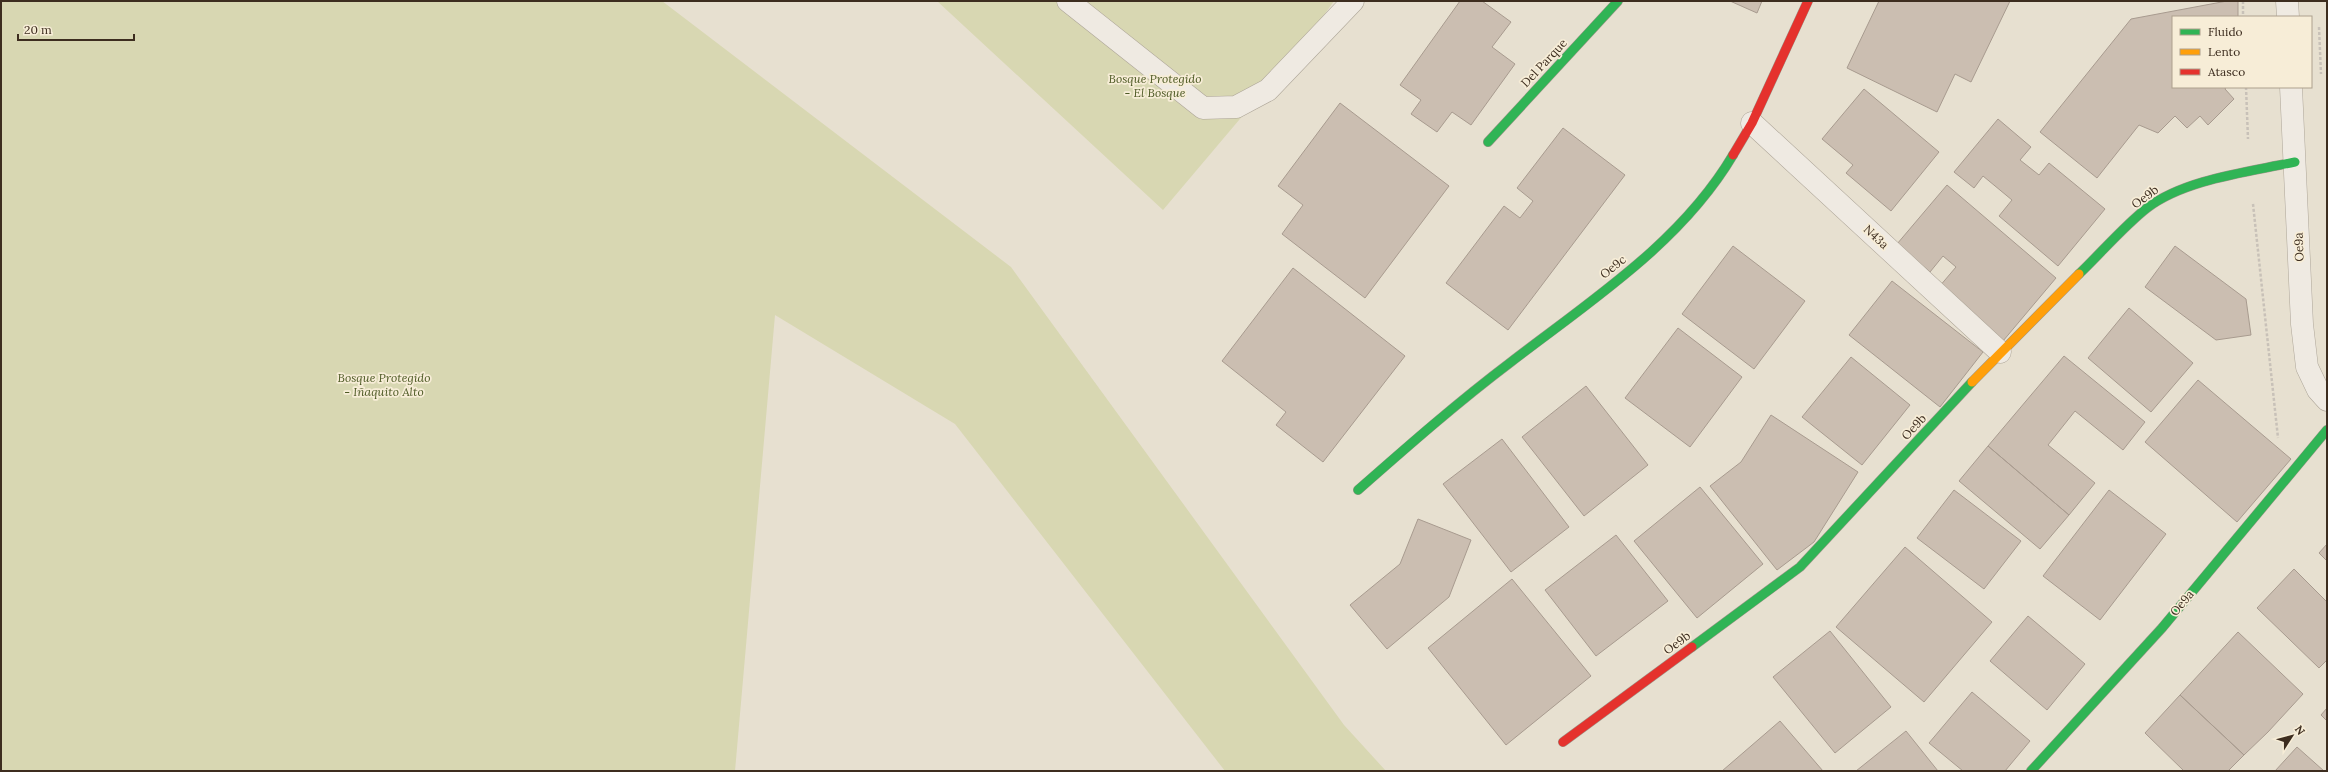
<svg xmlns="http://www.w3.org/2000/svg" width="2328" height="772" viewBox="0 0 2328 772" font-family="Lora,serif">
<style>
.green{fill:#d8d7b2}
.building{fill:#cbbeb1;stroke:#a89b8f}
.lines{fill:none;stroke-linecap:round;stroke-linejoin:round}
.lane-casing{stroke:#ada598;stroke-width:23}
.street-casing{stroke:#ada598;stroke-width:23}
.fast-casing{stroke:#9c9488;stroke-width:10}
.slow-casing{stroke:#9c9488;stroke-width:10}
.jam-casing{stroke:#9c9488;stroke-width:10}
.path{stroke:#c8c1b8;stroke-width:2.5;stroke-dasharray:3 2;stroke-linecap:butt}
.lane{stroke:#efeae2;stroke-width:22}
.street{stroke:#efeae2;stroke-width:22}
.fast{stroke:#30b455;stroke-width:9}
.slow{stroke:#ff9f0a;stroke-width:9}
.jam{stroke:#e5322d;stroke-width:9}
.labels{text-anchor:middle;stroke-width:3.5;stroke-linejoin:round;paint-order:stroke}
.street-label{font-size:12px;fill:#3d2d1f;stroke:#f7edd7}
.park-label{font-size:12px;font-style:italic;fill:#4e5a25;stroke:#f7edd7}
</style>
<rect width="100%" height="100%" fill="#e7e0d0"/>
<path class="green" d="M1 1H662L1011 267 1344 725 1386 771H1225L955 424 775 315 735 771H1Z
M937 1H1334L1304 43 1163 210Z"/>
<path class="building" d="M1460 1H1482L1511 22 1492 47 1515 64 1471 125 1452 112 1437 132 1411 114 1421 100 1400 85Z
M1730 1H1762L1757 13Z
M1879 1H2010L1971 82 1955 74 1937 112 1847 68Z
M2227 1H2238V17H2173V87H2226L2225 89 2234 99 2208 125 2200 116 2187 128 2175 116 2158 133 2139 125 2097 178 2040 132 2131 19Z
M1864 89 1939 152 1891 211 1846 173 1853 165 1822 139Z
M1340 103 1449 186 1365 298 1282 234 1303 205 1278 186Z
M1998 119 2031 147 2020 160 2039 175 2049 163 2105 209 2058 266 1999 216 2012 200 1983 176 1974 188 1954 172Z
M1563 128 1625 175 1508 330 1446 283 1504 206 1520 218 1533 201 1517 188Z
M1947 185 2056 278 2003 341 1939 287 1956 267 1943 256 1930 272 1897 244Z
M1733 246 1805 301 1754 369 1682 314Z
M2175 246 2246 299 2251 335 2216 340 2145 287Z
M1293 268 1405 356 1323 462 1276 425 1286 412 1222 361Z
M1892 281 1983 352 1940 407 1849 335Z
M2129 308 2193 363 2151 412 2088 358Z
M1678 328 1742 377 1690 447 1625 398Z
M2064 356 2145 422 2123 450 2075 411 2048 445 2095 483 2069 515 1988 446Z
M1851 357 1910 405 1862 465 1802 417Z
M2198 380 2291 459 2237 522 2145 442Z
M1586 386 1648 465 1584 516 1522 437Z
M1771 415 1858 472 1814 542 1777 570 1710 486 1741 462Z
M1502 439 1569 527 1511 572 1443 484Z
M1988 446 2069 515 2040 549 1959 481Z
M1700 487 1763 564 1697 618 1634 541Z
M1954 490 2021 541 1984 589 1917 538Z
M2109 490 2166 534 2100 620 2043 576Z
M1418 519 1471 540 1449 597 1387 649 1350 605 1400 564Z
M1616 535 1668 601 1596 656 1545 590Z
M2327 544V561L2319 553Z
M1905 547 1992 622 1924 702 1836 627Z
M2294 569 2327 602V660L2319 668 2257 608Z
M1512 579 1591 676 1506 745 1428 648Z
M2028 616 2085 664 2047 710 1990 661Z
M1830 631 1891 707 1835 753 1773 677Z
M2238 632 2303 694 2268 732 2244 755 2180 695Z
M1972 692 2030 741 2005 771H1963L1929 743Z
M2180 695 2244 755 2228 771H2184L2145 733Z
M2327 708V721L2321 715Z
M1780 721 1823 771H1722Z
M1906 731 1938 771H1856Z
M2297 747 2324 771H2275Z"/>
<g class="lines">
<defs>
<path id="lane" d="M1068 1 1203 108 1236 107 1268 90 1353 1"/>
<path id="street" d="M2287 1 2288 17
M2291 87 2302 324 2307 367 2318 390 2327 400
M1752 123 2000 352"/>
<path id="fast" d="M1488 142 1618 1
M2079 274C2100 254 2125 225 2147 208 2185 179 2249 172 2295 162
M1358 490C1408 446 1458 402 1511 362 1590 301 1681 243 1733 155
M1692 647 1800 567 1972 382
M2031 771 2162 628 2327 430"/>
<path id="slow" d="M1972 382 2079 274"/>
<path id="jam" d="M1733 155 1752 123 1808 1
M1563 742 1692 647"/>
</defs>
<use href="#lane" class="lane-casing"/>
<use href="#street" class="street-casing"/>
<use href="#fast" class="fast-casing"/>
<use href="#slow" class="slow-casing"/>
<use href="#jam" class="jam-casing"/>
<path class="path" d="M2243 1V17
M2319 27 2321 74
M2246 87 2248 139
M2253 204 2278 438"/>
<use href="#lane" class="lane"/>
<use href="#street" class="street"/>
<use href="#fast" class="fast"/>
<use href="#slow" class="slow"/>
<use href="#jam" class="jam"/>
</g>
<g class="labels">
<g class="street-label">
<text transform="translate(1544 63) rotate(-47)" y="4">Del Parque</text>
<text transform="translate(2145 197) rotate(-36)" y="4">Oe9b</text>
<text transform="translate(1876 237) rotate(43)" y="4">N43a</text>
<text transform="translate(2299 247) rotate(-92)" y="4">Oe9a</text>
<text transform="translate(1613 267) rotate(-39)" y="4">Oe9c</text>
<text transform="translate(1914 427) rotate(-47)" y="4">Oe9b</text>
<text transform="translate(2182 603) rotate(-50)" y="4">Oe9a</text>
<text transform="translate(1677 643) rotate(-36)" y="4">Oe9b</text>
</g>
<g class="park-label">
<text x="1155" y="83">Bosque Protegido<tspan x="1155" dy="14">- El Bosque</tspan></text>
<text x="384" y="382">Bosque Protegido<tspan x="384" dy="14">- Iñaquito Alto</tspan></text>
</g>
</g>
<rect width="2328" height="772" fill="none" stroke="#3d2d1f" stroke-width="4"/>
<rect x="2172" y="16" width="140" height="72" fill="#f7edd7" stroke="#ada08d"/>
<rect x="2180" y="29" width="20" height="6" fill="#30b455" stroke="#ada08d"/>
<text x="2208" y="36" font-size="12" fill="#3d2d1f">Fluido</text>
<rect x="2180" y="49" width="20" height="6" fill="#ff9f0a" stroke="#ada08d"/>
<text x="2208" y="56" font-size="12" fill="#3d2d1f">Lento</text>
<rect x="2180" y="69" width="20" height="6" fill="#e5322d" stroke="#ada08d"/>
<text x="2208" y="76" font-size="12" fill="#3d2d1f">Atasco</text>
<g transform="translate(2292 736) rotate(54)" stroke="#f7edd7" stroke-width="3" paint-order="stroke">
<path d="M0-3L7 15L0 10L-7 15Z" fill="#3d2d1f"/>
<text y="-6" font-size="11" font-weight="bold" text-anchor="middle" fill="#3d2d1f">N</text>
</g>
<path d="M18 34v6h116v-6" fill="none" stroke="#3d2d1f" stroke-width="2"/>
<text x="24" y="34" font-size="12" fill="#3d2d1f" stroke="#f7edd7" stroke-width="3" paint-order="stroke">20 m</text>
</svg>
